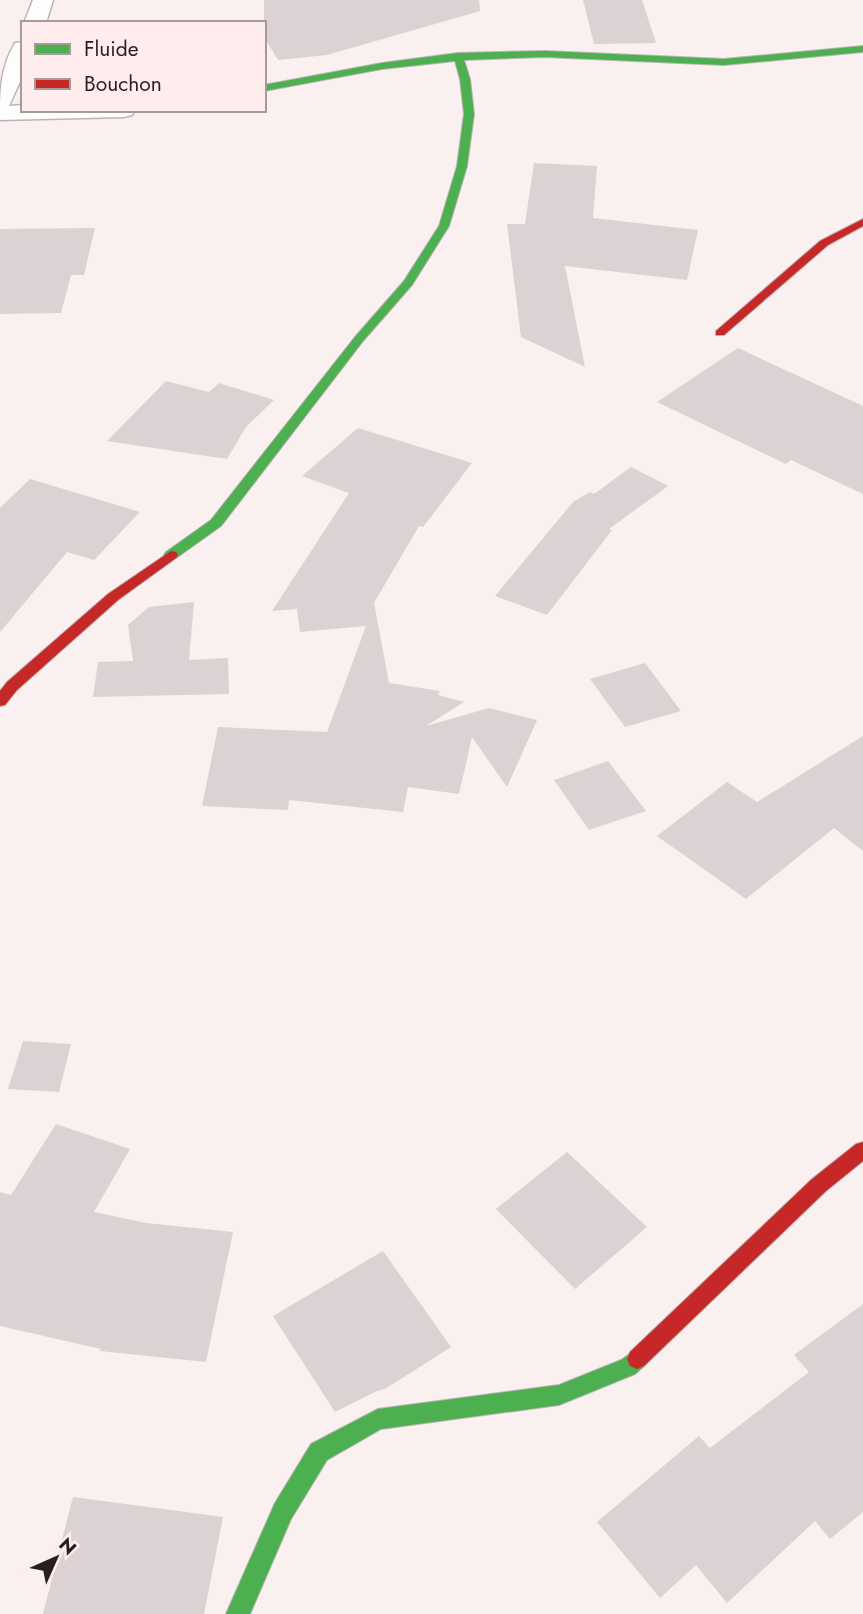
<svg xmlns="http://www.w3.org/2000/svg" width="863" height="1614" viewBox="0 0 863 1614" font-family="Jost,sans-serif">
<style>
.building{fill:#dcd1d3}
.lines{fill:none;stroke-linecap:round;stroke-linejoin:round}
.street-casing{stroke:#bbb4b4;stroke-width:3}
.fast-casing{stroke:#bbb4b4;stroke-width:2}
.jam-casing{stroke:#bbb4b4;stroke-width:2}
.street{fill:#fefdfd;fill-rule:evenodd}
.fast{fill:#4caf50;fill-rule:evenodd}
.jam{fill:#c62828;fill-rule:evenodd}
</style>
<rect width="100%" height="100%" fill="#faf0f0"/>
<path class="building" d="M264 0H479L480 11 327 55 278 60 264 37Z
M583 0H642L656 43 594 44Z
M534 163 597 166 593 218 698 230 687 280 565 266 585 367 521 337 507 224H525Z
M95 228 84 275H71L61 313 0 314V229Z
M738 348 863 406V494L791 460 786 464 657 402Z
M166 381 209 392 219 383 274 400 246 427 227 459 107 441Z
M358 428 472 463 423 527 419 526 374 603 389 683 440 691 438 695 464 702 426 726 489 708 537 720 507 787 472 737 459 794 408 787 403 812 289 800 288 810 202 806 218 727 327 732 366 626 300 632 297 609 272 611 349 493 302 476Z
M631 467 668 486 609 529 612 530 547 615 495 596 573 502 590 492 594 494Z
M30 479 140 512 94 560 67 552 0 632V508Z
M194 602 189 660 228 658 229 694 93 697 98 662 133 661 128 625 149 607Z
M645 663 681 711 625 727 590 679Z
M863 736V851L834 828 746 899 657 836 727 782 757 802Z
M608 761 646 811 589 830 554 780Z
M23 1041 71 1044 59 1092 8 1089Z
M56 1124 130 1149 94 1212 146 1223 233 1232 206 1362 100 1351 101 1349 0 1326V1192L11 1195Z
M567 1152 647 1227 575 1289 496 1209Z
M383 1251 451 1347 385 1389 377 1391 335 1412 273 1316Z
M863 1304V1512L830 1539 815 1521 727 1603 696 1565 660 1598 597 1522 699 1436 710 1448 809 1372 794 1355Z
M73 1497 223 1517 204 1614H43Z"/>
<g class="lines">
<defs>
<path id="street" d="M33 0H53L46 23H24Z
M23 42V75L9 106 23 105V110H135L132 115 124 117 0 120C0 92 0 68 15 43Z"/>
<path id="fast" d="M863 46V52L724 65 545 57 464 60 470 79 474 114 467 166 449 226 412 285 363 341 221 526 176 558H166L164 555 166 552 211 520 355 337 404 281 439 226 457 166 464 114 460 79 455 61 382 69 264 91V85L382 63 458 53 545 51 724 59Z
M637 1349 644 1352 647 1359 644 1366 635 1374 559 1405 381 1429 327 1460 291 1519 250 1614H226L275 1503 311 1444 378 1409 559 1385 621 1360Z"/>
<path id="jam" d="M863 219V226L828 245 724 335H716V331L820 241Z
M171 551 176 552 178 555 176 558 118 600 17 690 5 705 0 706V691L7 682 108 594Z
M863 1142V1161L826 1191 644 1366 637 1369 630 1366 627 1359 630 1352 812 1179 856 1144Z"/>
</defs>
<use href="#street" class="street-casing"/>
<use href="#fast" class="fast-casing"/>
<use href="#jam" class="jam-casing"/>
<use href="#street" class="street"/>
<use href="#fast" class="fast"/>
<use href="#jam" class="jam"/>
</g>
<rect x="21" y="21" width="245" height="91" fill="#feedec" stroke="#a79b9a" stroke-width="2"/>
<rect x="35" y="44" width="35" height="10" fill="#4caf50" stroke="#a79b9a" stroke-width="2"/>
<text x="84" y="56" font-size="21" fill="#251f1f">Fluide</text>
<rect x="35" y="79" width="35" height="10" fill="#c62828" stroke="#a79b9a" stroke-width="2"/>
<text x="84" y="91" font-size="21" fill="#251f1f">Bouchon</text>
<g transform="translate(56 1558) rotate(45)" stroke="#feedec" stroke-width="5" paint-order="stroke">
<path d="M0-5L12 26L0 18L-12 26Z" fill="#251f1f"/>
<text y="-10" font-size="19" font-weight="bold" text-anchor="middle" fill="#251f1f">N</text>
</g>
</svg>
